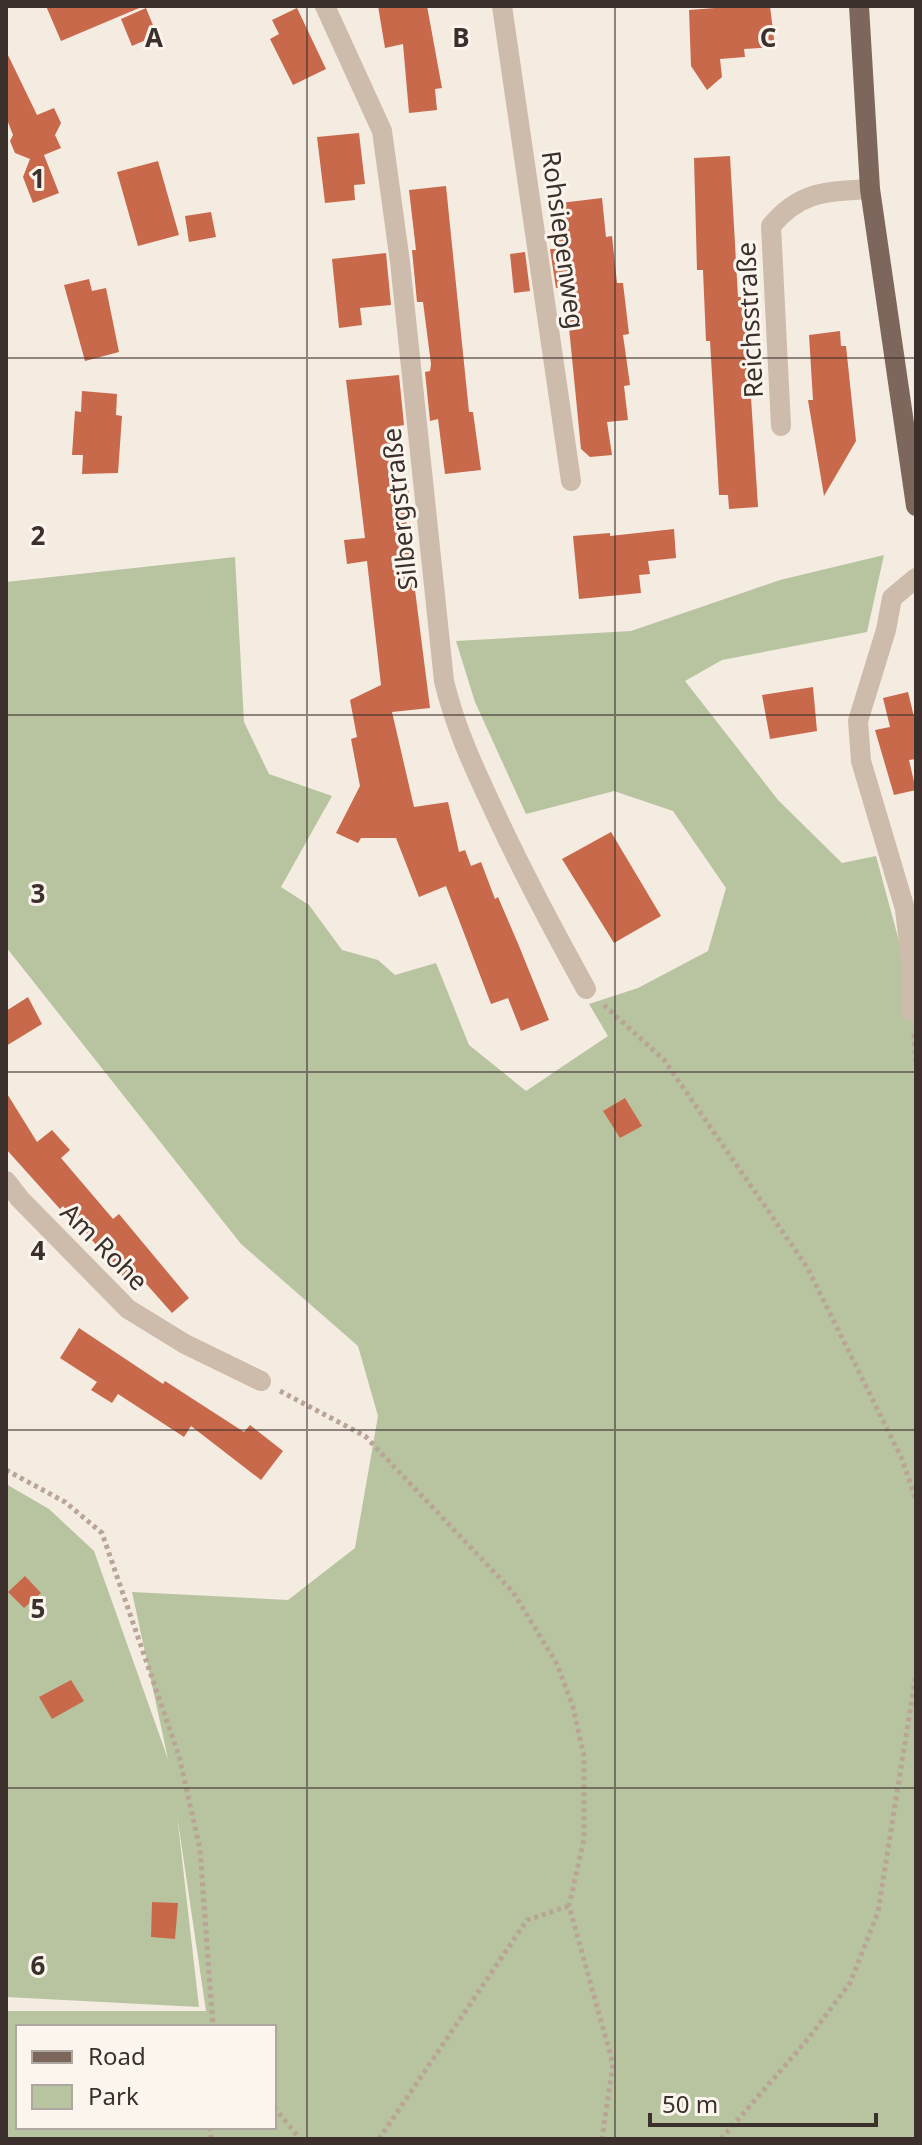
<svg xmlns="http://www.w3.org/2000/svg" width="922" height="2145" viewBox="0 0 922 2145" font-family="'Noto Sans',sans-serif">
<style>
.green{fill:#b8c4a0;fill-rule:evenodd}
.building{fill:#c8694b}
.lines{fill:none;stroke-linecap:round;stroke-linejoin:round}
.path{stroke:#b9a596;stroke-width:5;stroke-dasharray:4 4;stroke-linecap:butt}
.minor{stroke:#cdbbac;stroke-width:20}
.major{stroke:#7d675c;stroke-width:20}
.grid{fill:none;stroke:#3b302b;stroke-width:2;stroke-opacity:0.55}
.labels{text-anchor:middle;stroke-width:6;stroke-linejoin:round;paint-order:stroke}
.street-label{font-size:26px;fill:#3b302b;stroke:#fbf5ee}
.grid-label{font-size:26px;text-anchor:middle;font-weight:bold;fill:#3b302b;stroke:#fbf5ee;stroke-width:6;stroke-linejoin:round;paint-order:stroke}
</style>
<rect width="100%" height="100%" fill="#f4ebe1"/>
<path class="green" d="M884 555 867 632 722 660 685 681 778 800 842 863 876 856 916 1004V2139H6V2011H206L177 1815 199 2007 6 1997V1484L49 1509 94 1551 168 1759 132 1592 288 1600 355 1548 378 1416 358 1346 241 1244 6 947V582L235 557 244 722 269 774 332 796 281 887 309 905 342 950 378 960 395 975 436 963 469 1045 526 1091 608 1036 589 1004 638 988 708 951 726 888 673 811 614 791 526 814 475 702 456 641 631 631 780 580ZM18 2027H274V2127H18Z"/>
<path class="building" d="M46 6H144L61 41Z
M378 6H427L442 88 435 89 437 110 409 113 403 44 385 48Z
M714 6H770L775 47 744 49 745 57 720 59 722 77 707 90 691 66 689 10 715 8Z
M146 8 157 35 132 46 121 19Z
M297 8 326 69 293 85 270 39 279 34 272 20Z
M6 51 37 115 54 108 61 123 55 135 61 148 44 155 59 193 33 203 23 177 30 159 15 153 10 141 13 135 6 117Z
M359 133 365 184 354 185 355 200 325 203 317 137Z
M730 156 738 297H745L748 382H750L758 507 729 509 728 495H719L710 341H706L703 270H697L694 158Z
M158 161 179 235 138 246 117 172Z
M446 186 469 412H473L481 470 445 474 438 419 430 421 425 372 430 371 431 364 423 302H417L412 250H416L409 190Z
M602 198 606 237 612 236 617 283H623L629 334 623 335 630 385 624 386 628 420 607 422 612 455 590 457 581 449 565 287 556 288 550 249H558L552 204Z
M211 212 216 237 189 242 185 216Z
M525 252 530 291 514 293 510 254Z
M386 253 391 305 360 308 362 325 339 328 332 259Z
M89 279 92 291 106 288 119 352 85 361 64 285Z
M840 331 841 346H846L856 441 824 496 808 400H813L809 335Z
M399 375 404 425 388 428 396 487 408 486 412 518 406 519 430 708 392 712 414 807 448 802 459 852 465 850 471 866 481 862 495 899 498 897 519 946 549 1020 521 1031 508 998 491 1004 446 886 419 897 396 838H361L358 843 336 833 360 786 351 739 357 737 350 700 381 685 367 561 347 564 344 540 365 538 346 380Z
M82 391 117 394 116 415 122 416 118 473 82 474 83 455H72L75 411 81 412Z
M674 529 676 558 648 561 650 574 639 575 641 593 579 599 573 536 610 533V536Z
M813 687 817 731 770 739 762 695Z
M908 692 916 725V759L909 760 916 790 894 795 875 730 890 727 883 698Z
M611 832 661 916 614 943 562 859Z
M28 997 42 1024 6 1046V1011Z
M6 1092 37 1142 52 1130 70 1150 61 1158 113 1219 119 1214 189 1298 172 1313 141 1278 131 1286 63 1206 60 1209 6 1149Z
M625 1098 642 1126 620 1138 603 1111Z
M79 1328 163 1384 165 1381 244 1432 250 1425 283 1451 261 1480 191 1426 184 1437 118 1394 112 1403 91 1390 97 1382 60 1358Z
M25 1576 41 1593 24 1608 8 1592Z
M71 1680 84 1701 52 1719 39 1697Z
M152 1902 178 1903 175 1939 151 1937Z"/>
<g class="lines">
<path class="path" d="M604 1005 664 1060 807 1267 902 1459 916 1500
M914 1034 916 1065
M280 1391 365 1436 513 1592 557 1664 573 1707 584 1756V1839L569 1906 613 2064 602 2139
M6 1470 65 1502 102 1533 179 1756 200 1849 213 2027
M274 2107 300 2139
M210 2127 211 2139
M379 2139 527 1920 569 1906
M721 2139 808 2039 850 1983 878 1912 916 1674"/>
<path class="minor" d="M325 6 382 131 400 262 444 681C456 731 476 772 498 819 525 877 555 933 586 989
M502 6 571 481
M781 426 771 226C801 190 827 192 870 189
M912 1012 911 961 905 909 861 761 858 721 886 630 892 598 916 578
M6 1181 20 1199 128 1309 185 1344 261 1381"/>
<path class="major" d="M859 6 870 189 916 506"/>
</g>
<path class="grid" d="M307 6V2139M615 6V2139M6 358H916M6 715H916M6 1072H916M6 1430H916M6 1788H916"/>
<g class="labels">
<g class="street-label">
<text transform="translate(563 240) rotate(82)" y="9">Rohsiepenweg</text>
<text transform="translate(750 320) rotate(-93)" y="9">Reichsstraße</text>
<text transform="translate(400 509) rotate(-96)" y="9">Silbergstraße</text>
<text transform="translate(104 1247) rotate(45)" y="9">Am Rohe</text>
</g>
</g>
<g class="grid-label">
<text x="154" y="47">A</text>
<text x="461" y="47">B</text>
<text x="768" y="47">C</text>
<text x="38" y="188">1</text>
<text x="38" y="545">2</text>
<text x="38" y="903">3</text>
<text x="38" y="1260">4</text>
<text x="38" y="1618">5</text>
<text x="38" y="1975">6</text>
</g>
<rect width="922" height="2145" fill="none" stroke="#3b302b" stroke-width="16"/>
<rect x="16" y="2025" width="260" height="104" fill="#fbf5ee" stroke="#aea6a0" stroke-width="2"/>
<rect x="32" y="2051" width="40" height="12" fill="#7d675c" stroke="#aea6a0" stroke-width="2"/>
<text x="88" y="2065" font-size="24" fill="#3b302b">Road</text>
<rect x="32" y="2085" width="40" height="24" fill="#b8c4a0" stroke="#aea6a0" stroke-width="2"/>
<text x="88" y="2105" font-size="24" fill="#3b302b">Park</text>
<path d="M650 2113v12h226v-12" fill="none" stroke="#3b302b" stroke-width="4"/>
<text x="662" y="2113" font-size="24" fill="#3b302b" stroke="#fbf5ee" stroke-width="6" paint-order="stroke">50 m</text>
</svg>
